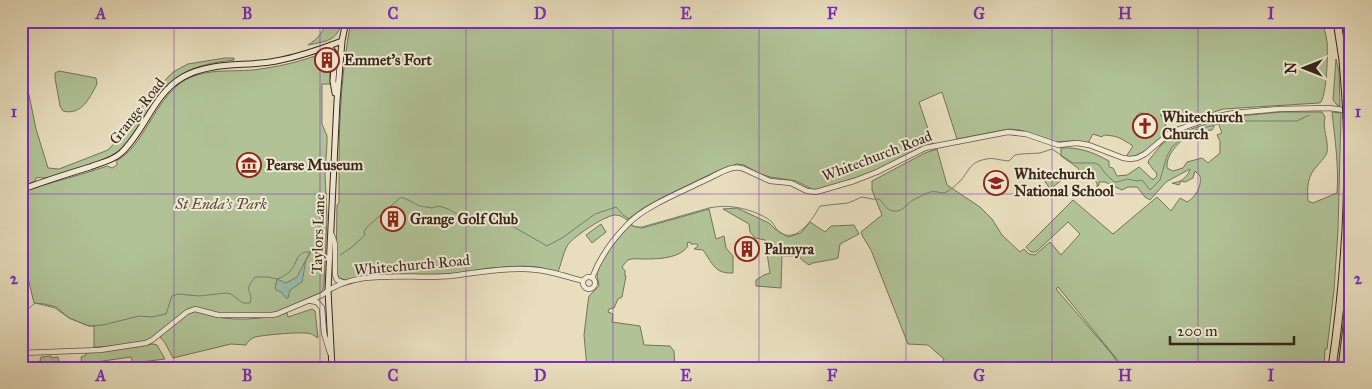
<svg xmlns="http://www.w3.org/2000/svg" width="1372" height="389" viewBox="0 0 1372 389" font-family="'IM FELL Great Primer',serif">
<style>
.green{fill:#b0c296;stroke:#747458;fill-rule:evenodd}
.water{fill:#98bdac;stroke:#728172}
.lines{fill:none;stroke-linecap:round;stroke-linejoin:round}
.stream{stroke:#728172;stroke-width:1}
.tertiary-casing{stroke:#655444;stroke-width:6}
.secondary-casing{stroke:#39261b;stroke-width:7}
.motorway-casing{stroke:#39261b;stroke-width:9}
.tertiary{stroke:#f0ead5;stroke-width:4.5}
.secondary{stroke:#f0ead5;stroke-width:5}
.motorway{stroke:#e8debe;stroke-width:7}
.motorway-bridge-casing{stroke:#39261b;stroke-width:9;stroke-linecap:butt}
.motorway-bridge{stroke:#e8debe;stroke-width:7}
.grid{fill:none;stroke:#7b2cbf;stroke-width:1;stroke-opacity:0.55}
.labels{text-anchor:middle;stroke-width:4;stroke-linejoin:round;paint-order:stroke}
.poi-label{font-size:15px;font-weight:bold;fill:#39261b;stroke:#f0ead5;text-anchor:start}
.street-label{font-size:15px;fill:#39261b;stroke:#f0ead5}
.park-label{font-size:15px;font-style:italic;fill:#574d3a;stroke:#f0ead5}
.neatline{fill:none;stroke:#7b2cbf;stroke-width:2}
.grid-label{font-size:16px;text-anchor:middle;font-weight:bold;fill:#7b2cbf}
</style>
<rect width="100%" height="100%" fill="#e8debe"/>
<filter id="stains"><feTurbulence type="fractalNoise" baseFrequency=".004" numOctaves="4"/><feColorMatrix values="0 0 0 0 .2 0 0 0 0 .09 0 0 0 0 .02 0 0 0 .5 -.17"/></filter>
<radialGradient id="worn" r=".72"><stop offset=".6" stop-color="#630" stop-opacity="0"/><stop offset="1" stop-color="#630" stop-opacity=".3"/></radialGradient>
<path class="green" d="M327 21H342C337 42 326 41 308 45 318 39 323 32 327 21Z
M351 21H1322C1324 28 1326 35 1327 41 1328 55 1327 91 1321 102L1319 103 1223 109 1211 113 1201 119 1182 115H1160L1167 121 1164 129 1171 127V130C1157 138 1147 155 1129 157L1127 155 1133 146C1120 138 1119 136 1104 135L1102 137 1093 134 1088 143 1070 141 1056 142 1020 130 1009 129 957 139 942 92 919 102 933 144 921 147 870 174 826 188 814 190 796 181 770 177 758 173 744 165 737 164 717 171 663 197 642 209 627 220C624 218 620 215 616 215 607 214 571 238 567 246 563 254 561 264 558 272L538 267 522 266 489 268 452 274 370 275 345 280 339 278 336 271 337 205 339 203C339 190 339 178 339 165 339 116 342 68 351 21ZM1140 113 1149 114 1151 134 1140 137 1138 116H1136Z
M323 53H329L332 56 327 67 330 68V84H322V124L327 136V144L325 174 327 217 324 286 322 292 277 312 271 313H218L195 307 147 341 136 344 99 347H94V326H89L69 318 56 307 44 304 34 303 28 278 21 261V193C49 182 79 176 107 166L112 168 117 165V163L116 161C143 148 154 101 182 82 203 68 228 72 253 70 277 67 300 62 323 53Z
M21 56 36 129 48 168 59 169 108 150 124 133 148 98 173 72 188 64 225 58H234V60C194 64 170 74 149 109 140 124 132 141 117 152 109 159 57 178 46 178 43 178 40 177 36 178L35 181 21 187Z
M1336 59 1339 71 1340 106 1337 105 1333 100Z
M59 71 96 78 97 84C90 97 82 116 63 111L60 106 55 78V73Z
M1281 112H1322L1325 117C1322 129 1329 140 1327 152 1326 157 1321 161 1318 165 1307 176 1307 187 1308 201L1313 203 1337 193C1339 166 1335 140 1332 112L1341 113 1338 230 1334 290 1327 349H1325L1324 368H1124L1058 287 1056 289 1112 354 1121 368H939L944 359 928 345 908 344 871 250 863 237 861 232 882 215 872 190V181L925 153 937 149 947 185 980 207 992 219 1002 235 1020 252 1024 249 1029 254 1035 255 1050 242 1061 255 1080 234 1068 222 1037 251C1032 254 1029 251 1026 247L1073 200 1113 234 1157 197 1171 211 1180 198 1187 202C1196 197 1202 186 1200 176L1195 171 1193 178 1185 182 1181 181 1179 185 1172 183C1180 183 1188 177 1190 169L1166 182 1150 200 1145 197 1137 187H1128L1122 190 1105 182H1099V185L1097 187V183L1094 180 1080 174 1078 168 1061 156V148C1079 147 1093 152 1109 161V167L1113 168 1117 176 1127 175 1139 167 1152 179H1154L1157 176 1156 172C1152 170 1152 166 1148 163L1149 160 1161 145 1174 135 1212 122 1214 127 1212 130 1204 131 1193 138 1194 133H1188C1180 144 1166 152 1167 168L1173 171 1183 168 1187 162 1202 158 1208 163 1220 153V141L1217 135 1222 133 1217 120 1230 117Z
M1059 168 1066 177 1050 189 1044 180Z
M737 208 769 223 775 229 788 237 801 233 810 222 825 232 831 226 854 225 859 234 840 244 838 258 835 259 813 263 809 265 802 260 798 254 795 256H782L781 288 756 286V280L764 275 770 273 765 240 755 238 750 232 749 224 723 209Z
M709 209 716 239 724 236 726 248 733 256V273C715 274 713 264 703 250L694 249 698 246 697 244H691L690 242 687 243 688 246C679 259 657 259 643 259 638 259 632 258 628 260 625 262 624 265 622 267L625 271V276H626L622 297 618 299 614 308 609 309 608 312 613 314 612 322 640 326 644 345 670 346 674 351 675 368H587L584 335 588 302 589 296 599 286C599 282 597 278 597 275 598 261 621 235 630 224L632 226 642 228Z
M601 224 606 232 592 243 586 235Z
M312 309 315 311 318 338C318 338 312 334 311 334 304 331 264 335 255 337 251 339 248 341 246 345L231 344 173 358 165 343 160 337C165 331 186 313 194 311 202 309 209 315 217 317 236 321 268 319 287 313L288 317Z
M153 344 157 345 165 359 133 363 131 357 82 364 81 357 86 355V352L136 347Z
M51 356 52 358 58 357 60 368H38L41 357Z"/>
<path class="water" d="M310 252H311L306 260 302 282 290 290 288 298H286L281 292 276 290 275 288 277 279 286 283 297 277Z"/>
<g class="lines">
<path class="stream" d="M716 207C732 204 759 211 772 222 774 225 776 229 779 232 797 244 812 220 820 206L848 203 862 197 872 199H879C884 203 886 210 893 211 902 213 906 204 913 200 918 198 924 194 930 192 935 191 937 192 942 193 947 193 954 187 958 183 966 177 968 165 979 161 993 156 996 160 1009 161L1015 155 1021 154 1040 153 1052 149 1073 163H1095L1099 165 1105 173 1114 182H1117L1127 179 1137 181 1142 180 1150 190 1160 180 1167 156 1172 147 1182 138 1195 130 1231 121H1297L1309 115
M709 208 715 207
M631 224 635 227H642L709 208
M340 255 352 247 365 235 364 232 367 227 400 198H404L420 206 432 208 439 206 448 209 460 216 470 215 494 219 514 227 547 246 562 238 595 214 616 207 623 215 628 218 629 220
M21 323 28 309 35 303 55 308 69 318 89 326 103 325 139 316 152 317 166 314 172 296 178 294 199 296 226 293 231 294 243 303H250C254 291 242 293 255 277H268L277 279C282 277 287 275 291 270 294 267 295 263 297 259 301 249 314 252 323 253"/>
<defs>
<path id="tertiary" d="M332 235 335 244V275L337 280 345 283
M583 283a6 6 0 1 1 12 0a6 6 0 1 1-12 0Z
M592 278C600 257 612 240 628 224 644 207 679 193 701 182 711 178 721 171 732 168 737 167 740 167 744 169L770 181 791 183 807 191 816 192 854 181 877 172 925 148 1008 132 1026 134 1058 145 1077 143 1089 145 1123 158 1130 159 1137 158 1145 154 1171 132 1213 117 1234 113 1279 109 1329 108 1351 111
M311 301 317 302 322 308 324 333 330 353
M21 353 100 350 146 343 152 340 187 312 195 309 218 315H272L277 314 322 295C356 267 411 280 451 276 475 273 499 268 524 269 544 269 564 276 583 281"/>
<path id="secondary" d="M325 48 331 49 335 54 333 81 335 93
M21 190C44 181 67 174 90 167 100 163 112 161 121 153 145 131 153 94 183 77 212 61 245 67 276 61 298 57 321 49 342 41
M332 368 328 290 337 101 342 41 346 21"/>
<path id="motorway" d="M1337 21 1343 60 1346 99
M1348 21 1351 35
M1332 368C1344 286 1350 202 1347 119
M1342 368 1351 293"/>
</defs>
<use href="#tertiary" class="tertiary-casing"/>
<use href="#secondary" class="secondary-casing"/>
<use href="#motorway" class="motorway-casing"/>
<use href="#tertiary" class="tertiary"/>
<use href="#secondary" class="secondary"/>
<use href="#motorway" class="motorway"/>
<defs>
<path id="motorway-bridge" d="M1346 99 1347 119"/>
</defs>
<use href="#motorway-bridge" class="motorway-bridge-casing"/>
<use href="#motorway-bridge" class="motorway-bridge"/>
</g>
<path class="grid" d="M174 21V368M320 21V368M466 21V368M613 21V368M759 21V368M906 21V368M1052 21V368M1198 21V368M21 194H1351"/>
<defs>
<symbol id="building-ring" viewBox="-11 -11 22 22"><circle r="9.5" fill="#f0ead5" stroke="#8f2418" stroke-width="1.5"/><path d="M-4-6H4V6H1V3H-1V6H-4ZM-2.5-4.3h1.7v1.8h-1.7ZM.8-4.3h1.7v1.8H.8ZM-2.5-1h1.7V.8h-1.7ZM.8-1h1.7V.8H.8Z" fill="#8f2418"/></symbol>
<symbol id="church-ring" viewBox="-11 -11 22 22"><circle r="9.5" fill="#f0ead5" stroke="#8f2418" stroke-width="1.5"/><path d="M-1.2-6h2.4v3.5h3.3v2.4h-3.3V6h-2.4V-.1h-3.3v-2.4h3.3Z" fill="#8f2418"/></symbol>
<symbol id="museum-ring" viewBox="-11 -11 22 22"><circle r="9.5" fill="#f0ead5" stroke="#8f2418" stroke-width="1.5"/><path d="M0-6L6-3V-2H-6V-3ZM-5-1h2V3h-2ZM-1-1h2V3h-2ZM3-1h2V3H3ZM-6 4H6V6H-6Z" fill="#8f2418"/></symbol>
<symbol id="school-ring" viewBox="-11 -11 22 22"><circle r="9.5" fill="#f0ead5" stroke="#8f2418" stroke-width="1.5"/><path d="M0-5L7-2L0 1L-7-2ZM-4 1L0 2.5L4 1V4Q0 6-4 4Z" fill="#8f2418"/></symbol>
</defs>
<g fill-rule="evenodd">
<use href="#building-ring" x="313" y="46" width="28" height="28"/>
<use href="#church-ring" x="1131" y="112" width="28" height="28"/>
<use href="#museum-ring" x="235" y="151" width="28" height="28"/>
<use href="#school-ring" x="982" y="169" width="28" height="28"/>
<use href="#building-ring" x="379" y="205" width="28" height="28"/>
<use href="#building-ring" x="733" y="235" width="28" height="28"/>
</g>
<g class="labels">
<g class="poi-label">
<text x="344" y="65">Emmet’s Fort</text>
<text x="1162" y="122">Whitechurch<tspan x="1162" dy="17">Church</tspan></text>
<text x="266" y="170">Pearse Museum</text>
<text x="1014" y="179">Whitechurch<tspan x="1014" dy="17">National School</tspan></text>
<text x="410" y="224">Grange Golf Club</text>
<text x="764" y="254">Palmyra</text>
</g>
<g class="street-label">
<text transform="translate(137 111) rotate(-52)" y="5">Grange Road</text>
<text transform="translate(877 156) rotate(-21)" y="5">Whitechurch Road</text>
<text transform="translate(318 234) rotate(-88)" y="5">Taylors Lane</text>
<text transform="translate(412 265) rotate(-5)" y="5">Whitechurch Road</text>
</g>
<g class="park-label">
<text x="221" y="209">St Enda's Park</text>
</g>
</g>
<rect width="1372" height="389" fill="none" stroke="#e8debe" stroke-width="55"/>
<g transform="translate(1304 68) rotate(270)" stroke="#f0ead5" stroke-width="4" paint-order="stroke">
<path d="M0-4L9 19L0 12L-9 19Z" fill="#39261b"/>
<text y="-8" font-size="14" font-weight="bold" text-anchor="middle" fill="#39261b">N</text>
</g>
<path d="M1170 336v8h124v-8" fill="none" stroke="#39261b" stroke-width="2.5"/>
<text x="1177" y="336" font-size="15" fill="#39261b" stroke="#f0ead5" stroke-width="4" paint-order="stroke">200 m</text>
<rect x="28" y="28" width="1316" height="334" class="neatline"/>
<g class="grid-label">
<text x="101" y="19">A</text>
<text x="247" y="19">B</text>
<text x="393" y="19">C</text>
<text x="540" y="19">D</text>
<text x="686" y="19">E</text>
<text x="832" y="19">F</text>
<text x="979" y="19">G</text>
<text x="1125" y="19">H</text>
<text x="1271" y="19">I</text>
<text x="14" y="117">1</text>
<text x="1358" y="117">1</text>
<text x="14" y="284">2</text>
<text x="1358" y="284">2</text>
<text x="101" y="381">A</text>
<text x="247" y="381">B</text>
<text x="393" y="381">C</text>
<text x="540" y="381">D</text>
<text x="686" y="381">E</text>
<text x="832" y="381">F</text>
<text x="979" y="381">G</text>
<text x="1125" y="381">H</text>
<text x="1271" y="381">I</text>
</g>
<rect width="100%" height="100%" filter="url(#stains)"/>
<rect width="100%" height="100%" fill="url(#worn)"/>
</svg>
